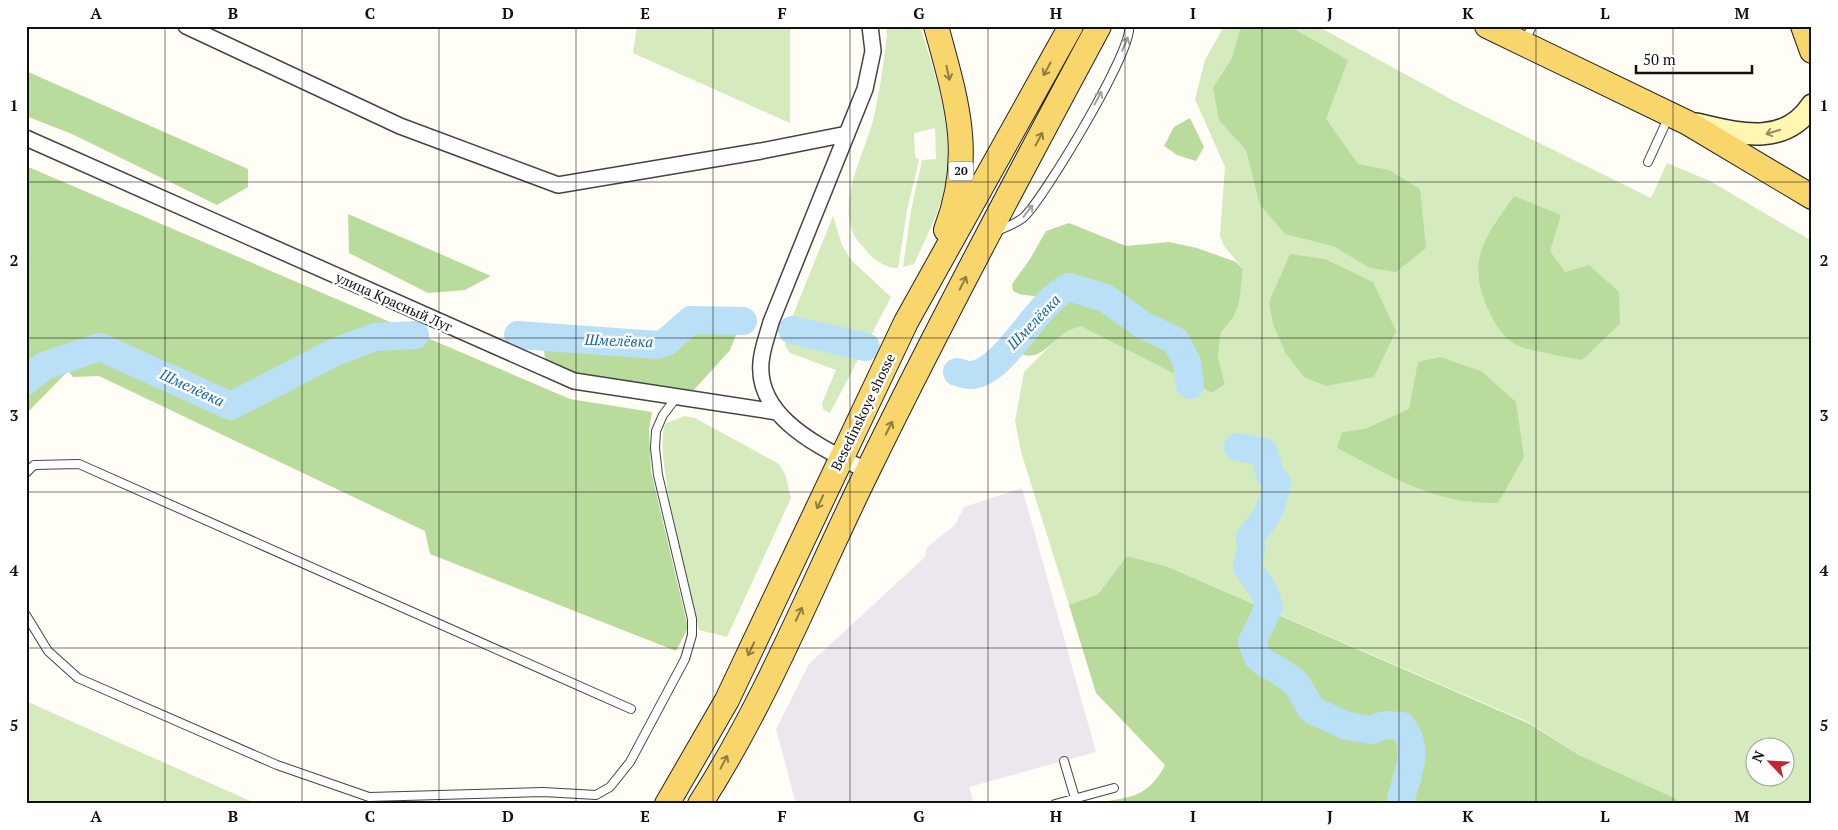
<svg xmlns="http://www.w3.org/2000/svg" width="1838" height="830" viewBox="0 0 1838 830" font-family="'PT Serif',serif">
<style>
.industrial{fill:#eee6ef}
.green{fill:#d5ebbd;fill-rule:evenodd}
.forest{fill:#b9dc9c}
.lines{fill:none;stroke-linecap:round;stroke-linejoin:round}
.river{stroke:#b9e0f7;stroke-width:28}
.lane-casing{stroke:#444;stroke-width:10}
.street-casing{stroke:#444;stroke-width:18}
.secondary-casing{stroke:#333;stroke-width:24}
.primary-casing{stroke:#222;stroke-width:26}
.lane{stroke:#fff;stroke-width:8}
.street{stroke:#fff;stroke-width:15}
.secondary{stroke:#fff6b0;stroke-width:21}
.primary{stroke:#f9d66b;stroke-width:24}
.oneway{stroke:#a0a0a0}
.oneway2{stroke:#917d42}
.oneway3{stroke:#948f68}
.grid{fill:none;stroke:#111;stroke-width:1;stroke-opacity:0.55}
.labels{text-anchor:middle;stroke-width:5;stroke-linejoin:round;paint-order:stroke}
.shield{fill:#fff;stroke:#585858;stroke-width:1}
.shield-label{font-size:12px;font-weight:bold;fill:#111}
.street-label{font-size:14px;fill:#111;stroke:#fff}
.water-label{font-size:15px;font-style:italic;fill:#1768a6;stroke:#fff}
.neatline{fill:none;stroke:#111;stroke-width:2}
.grid-label{font-size:16px;text-anchor:middle;font-weight:bold;fill:#111}
</style>
<rect width="100%" height="100%" fill="#fffdf5"/>
<path class="industrial" d="M1022 488 1096 752 969 787 974 804H796L776 729 809 664 925 557 927 547 955 525 964 507Z"/>
<path class="green" d="M637 26H790V123L633 53Z
M886 26H920C935 74 952 123 947 173 944 205 927 235 914 264L903 267 911 211 922 160 936 159 935 128 914 133 915 156 919 160 907 210 898 268C888 269 874 260 868 253 864 247 857 241 854 235 837 200 865 153 873 120 880 93 883 64 887 36Z
M1224 26H1317L1458 103 1651 198 1667 163 1710 181 1812 241V804H1680L1677 799 1579 755 1530 723 1166 566 1127 556 1098 594 1069 605 1021 452 1015 421 1024 372 1064 332 1081 325 1212 393 1225 384 1218 357 1221 332 1233 318 1243 269 1224 246 1220 236 1225 167 1195 99 1205 60ZM1756 748H1786V778H1756Z
M833 216 842 245 851 260 891 297 830 413 823 409 822 403 836 370 790 353 785 346 787 330Z
M685 416 695 418 779 464 785 474 791 498 727 637 699 630C691 592 651 450 666 423Z
M28 702 257 804H26Z"/>
<path class="forest" d="M1241 26H1289L1348 60 1326 119 1358 164 1389 170 1420 189 1426 248 1396 272 1370 268 1333 246 1285 234 1260 205 1246 150 1219 120 1213 88 1232 58Z
M26 71 248 169V187L217 205 72 134 26 116Z
M1190 118 1204 147 1196 161 1177 155 1164 146 1174 127Z
M26 166 570 399 652 412 649 430 651 471 688 628 676 651 430 554 425 531 99 376 73 377 68 371 26 414Z
M1514 196 1561 215 1550 251 1565 272 1589 265 1619 292 1620 324 1582 360C1568 357 1524 350 1515 344 1503 338 1494 322 1489 311 1465 259 1485 238 1514 196Z
M348 214 491 276 465 290 428 293 349 253Z
M1069 223 1126 246 1169 242 1197 248 1236 262 1243 269 1239 303 1233 318 1221 332 1218 357 1225 384 1212 393 1081 326C1075 328 1068 330 1063 334 1050 344 1036 364 1018 352V348L1048 311C1040 288 1031 301 1013 291L1012 284 1030 259 1046 231Z
M1290 254 1325 259 1373 282 1396 331 1374 377 1326 386 1304 377 1286 354 1273 324 1269 302Z
M688 328 737 332 730 350 693 391 580 376 546 363 542 340 664 348Z
M1440 357 1481 371 1516 402 1524 457 1498 503C1432 504 1394 477 1337 448L1342 432 1365 429 1409 409 1418 362Z
M1127 556 1166 566 1530 724 1579 755 1677 799 1680 804H1090C1125 797 1147 801 1165 765L1096 693 1069 605 1098 594Z"/>
<g class="lines">
<path class="river" d="M792 330 866 347
M518 335 658 345 666 342 691 320 743 321
M957 372C961 373 967 376 972 375 1006 371 1036 302 1069 287L1105 298 1143 325 1176 341 1187 363 1190 385
M26 381 44 366 100 347 231 406 335 352 375 337 415 335
M1238 447 1264 452 1270 475 1277 483C1272 507 1267 518 1250 537L1251 550 1247 567 1264 591 1269 607 1252 642 1258 657 1267 665 1275 668 1296 683 1312 710 1347 726 1371 730 1385 725 1402 726C1420 748 1408 774 1401 798L1402 804"/>
<defs>
<path id="lane" d="M1525 41 1532 26
M1648 162 1669 116
M997 231C1006 227 1018 223 1025 216 1045 196 1134 49 1129 26
M26 473 34 465 79 464 631 709
M26 615 48 651 78 678 277 765 369 797 543 792 596 795 610 787 630 762 685 659 692 635V619L658 475 655 448 656 431 663 415 676 398
M1064 761 1075 798
M1055 804 1114 788"/>
<path id="street" d="M186 26 400 126 558 185 761 151 847 134
M26 138 574 381 777 412
M867 471C823 448 750 417 762 355 764 344 768 333 771 322L865 89 873 51 870 26"/>
<path id="secondary" d="M1696 124C1736 133 1784 148 1812 105"/>
<path id="primary" d="M936 26C956 100 975 155 946 230
M1487 26 1688 123 1812 197
M1803 26 1812 51
M667 804 727 700 906 322 1071 26
M700 804C767 700 813 582 868 470 941 321 1020 173 1099 26"/>
</defs>
<use href="#lane" class="lane-casing"/>
<use href="#street" class="street-casing"/>
<use href="#secondary" class="secondary-casing"/>
<use href="#primary" class="primary-casing"/>
<use href="#lane" class="lane"/>
<use href="#street" class="street"/>
<use href="#secondary" class="secondary"/>
<use href="#primary" class="primary"/>
</g>
<defs><path id="oneway-shaft" d="M-6 0H5M1.5-3L5.5 0L1.5 3" fill="none" stroke-width="1.6" stroke-linecap="round" stroke-linejoin="round" transform="scale(1.25)"/></defs>
<g class="oneway">
<use href="#oneway-shaft" transform="translate(1125 44) rotate(-67)"/>
<use href="#oneway-shaft" transform="translate(1098 98) rotate(-62)"/>
<use href="#oneway-shaft" transform="translate(1028 211) rotate(-52)"/>
</g>
<g class="oneway2">
<use href="#oneway-shaft" transform="translate(1047 69) rotate(119)"/>
<use href="#oneway-shaft" transform="translate(948 73) rotate(78)"/>
<use href="#oneway-shaft" transform="translate(1039 139) rotate(-62)"/>
<use href="#oneway-shaft" transform="translate(963 283) rotate(-63)"/>
<use href="#oneway-shaft" transform="translate(889 428) rotate(-63)"/>
<use href="#oneway-shaft" transform="translate(820 502) rotate(115)"/>
<use href="#oneway-shaft" transform="translate(799 614) rotate(-65)"/>
<use href="#oneway-shaft" transform="translate(751 649) rotate(115)"/>
<use href="#oneway-shaft" transform="translate(724 762) rotate(-62)"/>
</g>
<use class="oneway3" href="#oneway-shaft" transform="translate(1773 132) rotate(163)"/>
<path class="grid" d="M165 26V804M302 26V804M439 26V804M576 26V804M713 26V804M850 26V804M988 26V804M1125 26V804M1262 26V804M1399 26V804M1536 26V804M1673 26V804M26 182H1812M26 338H1812M26 492H1812M26 648H1812"/>
<g class="labels">
<rect class="shield" x="948.5" y="161.5" width="25" height="19" rx="4"/>
<g class="shield-label">
<text x="961" y="175">20</text>
</g>
<g class="street-label">
<text transform="translate(394 302) rotate(24)" y="5">улица Красный Луг</text>
<text transform="translate(863 412) rotate(-64)" y="5">Besedinskoye shosse</text>
</g>
<g class="water-label">
<text transform="translate(1034 322) rotate(-46)" y="5">Шмелёвка</text>
<text transform="translate(619 341) rotate(2)" y="5">Шмелёвка</text>
<text transform="translate(192 388) rotate(25)" y="5">Шмелёвка</text>
</g>
</g>
<rect width="1838" height="830" fill="none" stroke="#ffffff" stroke-width="55"/>
<g transform="translate(1770 762) rotate(295)"><circle r="24" fill="#ffffff" stroke="#a0a0a0"/>
<path d="M0-4L9 19L0 12L-9 19Z" fill="#c4262e"/>
<text y="-8" font-size="14" font-weight="bold" text-anchor="middle" fill="#111111">N</text>
</g>
<path d="M1636 65v8h116v-8" fill="none" stroke="#111111" stroke-width="2.5"/>
<text x="1643" y="65" font-size="15" fill="#111111" stroke="#ffffff" stroke-width="4" paint-order="stroke">50 m</text>
<rect x="28" y="28" width="1782" height="774" class="neatline"/>
<g class="grid-label">
<text x="96" y="19">A</text>
<text x="233" y="19">B</text>
<text x="370" y="19">C</text>
<text x="508" y="19">D</text>
<text x="645" y="19">E</text>
<text x="782" y="19">F</text>
<text x="919" y="19">G</text>
<text x="1056" y="19">H</text>
<text x="1193" y="19">I</text>
<text x="1330" y="19">J</text>
<text x="1468" y="19">K</text>
<text x="1605" y="19">L</text>
<text x="1742" y="19">M</text>
<text x="14" y="111">1</text>
<text x="1824" y="111">1</text>
<text x="14" y="266">2</text>
<text x="1824" y="266">2</text>
<text x="14" y="421">3</text>
<text x="1824" y="421">3</text>
<text x="14" y="576">4</text>
<text x="1824" y="576">4</text>
<text x="14" y="731">5</text>
<text x="1824" y="731">5</text>
<text x="96" y="822">A</text>
<text x="233" y="822">B</text>
<text x="370" y="822">C</text>
<text x="508" y="822">D</text>
<text x="645" y="822">E</text>
<text x="782" y="822">F</text>
<text x="919" y="822">G</text>
<text x="1056" y="822">H</text>
<text x="1193" y="822">I</text>
<text x="1330" y="822">J</text>
<text x="1468" y="822">K</text>
<text x="1605" y="822">L</text>
<text x="1742" y="822">M</text>
</g>
</svg>
